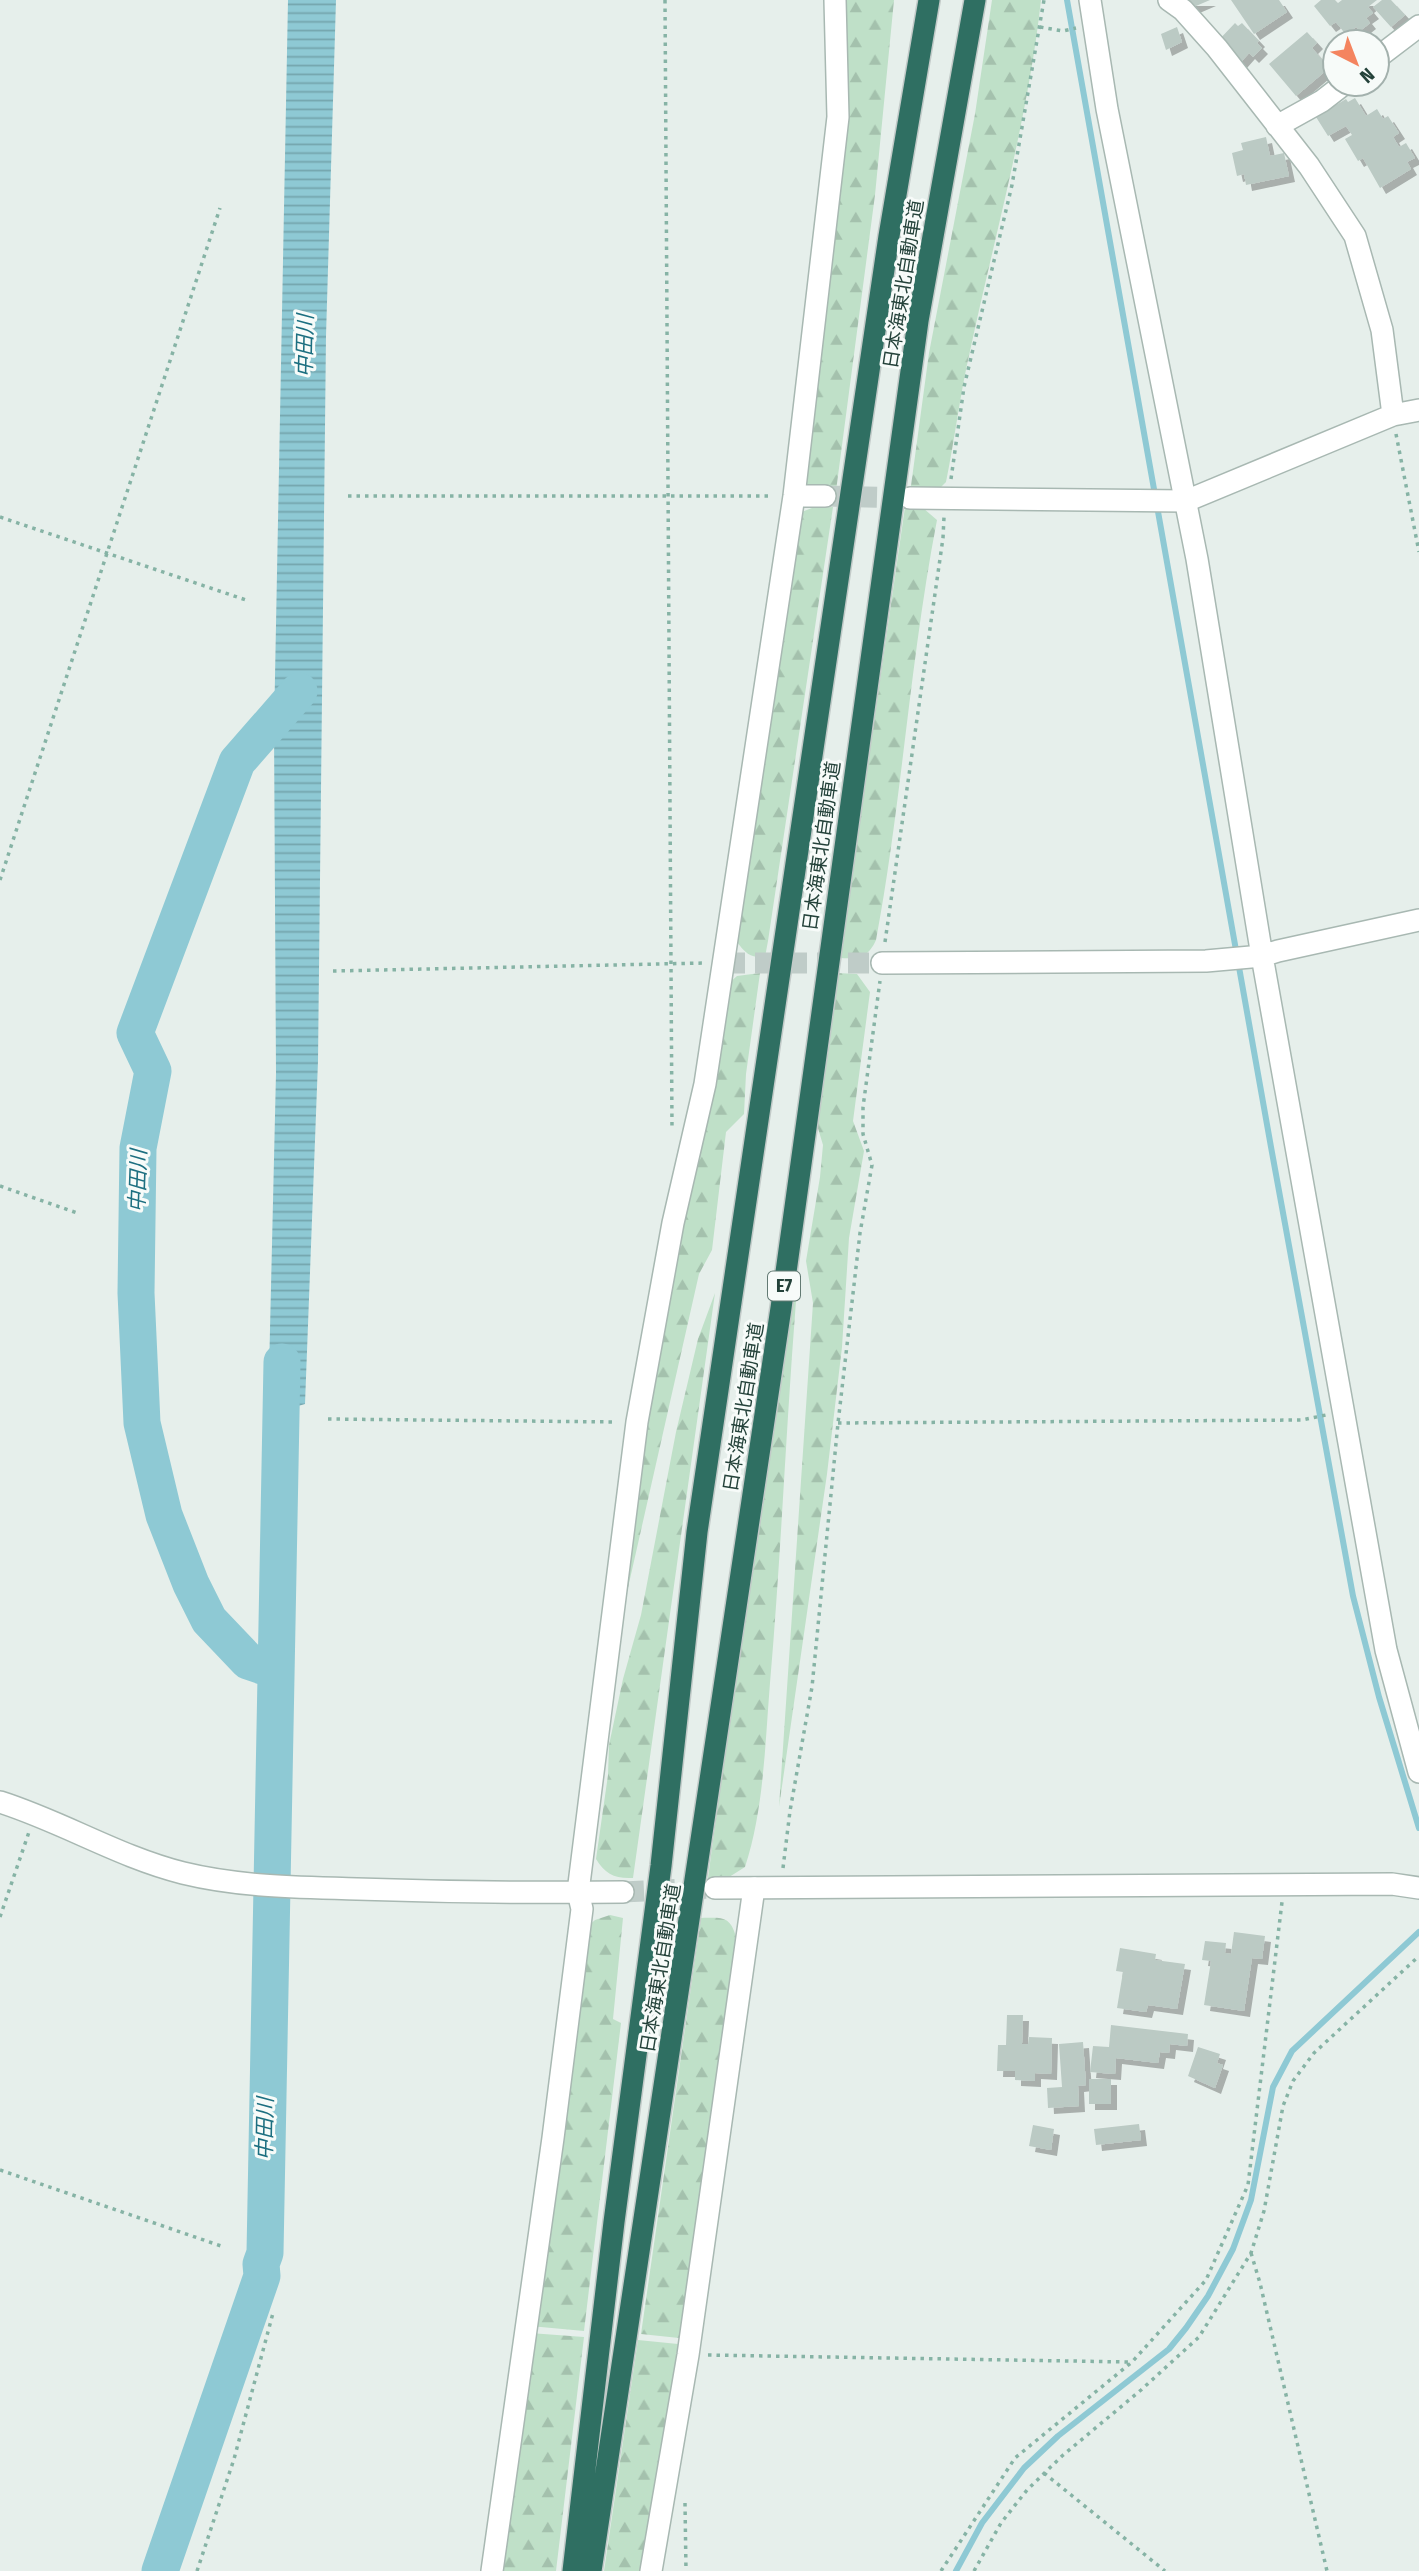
<svg xmlns="http://www.w3.org/2000/svg" width="1419" height="2571" viewBox="0 0 1419 2571" font-family="'Fira Sans Condensed','Noto Sans JP',sans-serif">
<style>
.forest{fill:url(#forest-firs)}
.water{fill:url(#water-rules)}
.lines{fill:none;stroke-linecap:round;stroke-linejoin:round}
.stream{stroke:#8ec9d4;stroke-width:6}
.river{stroke:#8ec9d4;stroke-width:37}
.building{fill:#bbcac4;filter:url(#shadow)}
.minor-tunnel{stroke:#bfccc8;stroke-width:21;stroke-dasharray:21 10;stroke-linecap:butt}
.tertiary-tunnel{stroke:#bfccc8;stroke-width:21;stroke-dasharray:21 10;stroke-linecap:butt}
.minor-casing{stroke:#a8b8b2;stroke-width:24}
.tertiary-casing{stroke:#a8b8b2;stroke-width:24}
.motorway-casing{stroke:#c2cac8;stroke-width:24}
.path{stroke:#86b3a5;stroke-width:3.5;stroke-dasharray:3.5 5;stroke-linecap:butt}
.minor{stroke:#fff;stroke-width:21}
.tertiary{stroke:#fff;stroke-width:21}
.motorway{stroke:#2f6f62;stroke-width:21}
.labels{text-anchor:middle;stroke-width:6;stroke-linejoin:round;paint-order:stroke}
.shield{fill:#f7fbf9;stroke:#637a73;stroke-width:2}
.shield-label{font-size:18px;font-weight:bold;fill:#24423a}
.street-label{font-size:19px;fill:#24423a;stroke:#f7fbf9}
.water-label{font-size:21px;font-style:italic;fill:#1c6f80;stroke:#f7fbf9}
</style>
<defs>
<pattern id="forest-firs" width="22" height="20" patternUnits="userSpaceOnUse" patternTransform="scale(1.75)"><rect width="22" height="20" fill="#bfe0c8"/><path d="M5 1l3.5 6h-7zM16 11l3.5 6h-7z" fill="#a4c1ad"/></pattern>
<pattern id="water-rules" width="6" height="5" patternUnits="userSpaceOnUse" patternTransform="scale(1.75)"><rect width="6" height="5" fill="#8ec9d4"/><path d="M0 2.5h6" fill="none" stroke="#74a5ad"/></pattern>
<filter id="shadow"><feDropShadow dx="6" dy="6" stdDeviation="0" flood-color="#0004"/></filter>
</defs>
<rect width="100%" height="100%" fill="#e6efeb"/>
<path class="forest" d="M841 0H894L875 195 836 491 834 492C820 491 810 491 803 478Z
M992 0H1041C1028 119 995 234 970 351 960 394 955 438 946 482L938 490 910 493 929 353 975 114Z
M833 507 768 941 765 957C751 958 746 954 737 942L799 513 812 508Z
M905 507 923 508 937 520C910 659 902 801 876 940 868 958 858 959 840 958Z
M760 973 746 1074 744 1114 726 1132 712 1250 699 1274 620 1623 643 1418 697 1131 711 1110 719 1063 728 984 737 976Z
M837 973 857 974 870 992 853 1121 864 1151 849 1238 842 1347 827 1474 779 1807 813 1303 806 1261 820 1177 823 1145 817 1125 830 1041Z
M715 1293 633 1878C615 1879 605 1874 596 1859L608 1775 609 1745 623 1679 641 1615 676 1432 698 1339Z
M791 1294 796 1301C786 1428 781 1556 770 1683 765 1744 764 1809 745 1867L726 1879 708 1878 739 1647Z
M610 1915 623 1918 613 2019 621 2023 584 2331 530 2326 587 1927 595 1920Z
M701 1918C721 1918 730 1915 736 1937L727 2027 679 2338 641 2334Z
M530 2333 584 2337 556 2571H497Z
M638 2340 678 2344 643 2571H604Z"/>
<path class="water" d="M288 0H336L326 336 318 1061 305 1404 268 1415 276 1073 274 729Z"/>
<g class="lines">
<path class="stream" d="M1067 0 1271 1147 1353 1596 1379 1697 1419 1828
M956 2571 982 2523 1024 2468 1058 2436 1169 2349 1186 2328 1208 2296 1233 2249 1251 2200 1273 2087 1292 2051 1419 1932"/>
<path class="river" d="M274 1670 248 1661 209 1620 191 1584 164 1515 142 1423 136 1293 138 1148 153 1071 135 1033 237 762 299 691
M160 2571 262 2276 261 2264 265 2253 282 1362"/>
</g>
<path class="building" d="M1185 0H1210L1189 9Z
M1231 0H1279L1287 12 1254 34Z
M1321 0H1335L1338 3 1342 0H1377L1368 7 1373 13 1366 18 1370 23 1360 31 1356 27 1346 35 1336 22 1330 26 1314 6Z
M1382 0H1391L1405 15 1391 27 1373 7Z
M1235 23 1238 26 1242 23 1259 41 1257 43 1262 48 1253 57 1249 53 1241 62 1216 43Z
M1177 27 1182 42 1166 50 1161 34Z
M1307 32 1317 43 1312 48 1329 68 1296 96 1269 64Z
M1355 98 1366 116 1377 109 1383 119 1388 116 1399 133 1393 137 1399 147 1406 143 1415 158 1407 162 1411 169 1380 188 1363 158 1358 161 1345 139 1352 135 1346 126 1328 136 1316 117 1346 99 1348 102Z
M1266 137 1270 156 1284 153 1289 176 1246 185 1244 174 1237 176 1232 153 1243 150 1241 143Z
M1234 1932 1265 1936 1262 1959 1252 1958 1244 2011 1204 2005 1211 1961 1202 1960 1205 1941 1226 1943 1225 1953 1231 1954Z
M1120 1948 1156 1954 1155 1960 1185 1964 1177 2009 1148 2005 1146 2012 1117 2008 1123 1972 1116 1971Z
M1007 2015H1023L1022 2044H1028L1029 2037 1052 2038 1051 2074 1035 2073V2081L1015 2080V2071H997L998 2045H1006Z
M1111 2025 1188 2034 1187 2046 1170 2044 1169 2053 1160 2052 1158 2063 1116 2058 1115 2074 1090 2072 1093 2046 1109 2047Z
M1083 2042 1086 2085 1078 2086 1079 2106 1048 2108 1047 2088 1062 2087 1059 2044Z
M1198 2047 1220 2054 1217 2063 1223 2065 1215 2088 1188 2076Z
M1089 2079H1111V2104H1089Z
M1139 2124 1141 2140 1096 2145 1094 2129Z
M1033 2125 1054 2129 1051 2150 1029 2146Z"/>
<g class="lines">
<path class="minor-tunnel" d="M825 496 910 498
M724 963H882"/>
<path class="tertiary-tunnel" d="M623 1892 709 1888"/>
<defs>
<path id="minor" d="M1169 0 1183 10 1217 48 1309 166 1355 236 1382 330 1393 415
M1377 58 1419 26
M1277 126 1322 101 1344 84
M794 496H825
M910 498 1186 501 1393 415 1419 410
M882 963 1206 961 1262 956
M492 2571 553 2138 582 1909 578 1892 637 1422 673 1223 705 1084 794 496 838 117 835 0
M651 2571 688 2355 754 1888"/>
<path id="tertiary" d="M1090 0 1107 109 1197 559 1262 956 1386 1650 1419 1772
M1262 956 1278 951 1419 920
M0 1802C63 1822 119 1857 183 1873 240 1887 299 1887 357 1889 446 1892 534 1893 623 1892
M715 1888 1392 1884 1419 1888"/>
<path id="motorway" d="M573 2571 614 2222 661 1866 697 1532 889 236 929 0
M591 2571 781 1308 918 321 975 0"/>
</defs>
<use href="#minor" class="minor-casing"/>
<use href="#tertiary" class="tertiary-casing"/>
<use href="#motorway" class="motorway-casing"/>
<path class="path" d="M665 0 672 1128
M1040 27 1063 31 1076 28
M1396 434 1419 552
M951 479 964 387 1012 185 1044 0
M348 496H773
M0 517 249 601
M0 880 220 208
M885 942 943 538 944 517
M333 971 705 963
M0 1186 80 1214
M328 1419 617 1422
M838 1423 1302 1420 1326 1415
M783 1868 790 1811 812 1687 838 1423 860 1233 872 1165 863 1134V1107L880 981
M0 1917 29 1832
M0 2170 224 2247
M1251 2253 1260 2283 1327 2571
M708 2355 1130 2362
M1044 2473 1165 2571
M685 2503 686 2571
M197 2571 234 2459 273 2313
M941 2571 1015 2458 1132 2362 1206 2280 1248 2185 1282 1902
M974 2571 1001 2523 1027 2490 1062 2456 1141 2390 1199 2337 1251 2253 1264 2211 1283 2106 1293 2081 1314 2053 1419 1956"/>
<use href="#minor" class="minor"/>
<use href="#tertiary" class="tertiary"/>
<use href="#motorway" class="motorway"/>
</g>
<g class="labels">
<rect class="shield" x="768" y="1271.5" width="32" height="29" rx="5"/>
<g class="shield-label">
<text x="784" y="1292">E7</text>
</g>
<g class="street-label">
<text transform="translate(903 284) rotate(-81)" y="7">日本海東北自動車道</text>
<text transform="translate(821 846) rotate(-82)" y="7">日本海東北自動車道</text>
<text transform="translate(743 1407) rotate(-81)" y="7">日本海東北自動車道</text>
<text transform="translate(660 1968) rotate(-81)" y="7">日本海東北自動車道</text>
</g>
<g class="water-label">
<text transform="translate(305 346) rotate(-89)" y="7">中田川</text>
<text transform="translate(138 1181) rotate(-88)" y="7">中田川</text>
<text transform="translate(265 2129) rotate(-89)" y="7">中田川</text>
</g>
</g>
<g transform="translate(1356 63) rotate(138)"><circle r="33" fill="#f7fbf9" stroke="#a3b1ad" stroke-width="2"/>
<path d="M0-5L12 26L0 18L-12 26Z" fill="#f4845f"/>
<text y="-10" font-size="19" font-weight="bold" text-anchor="middle" fill="#24423a">N</text>
</g>
</svg>
